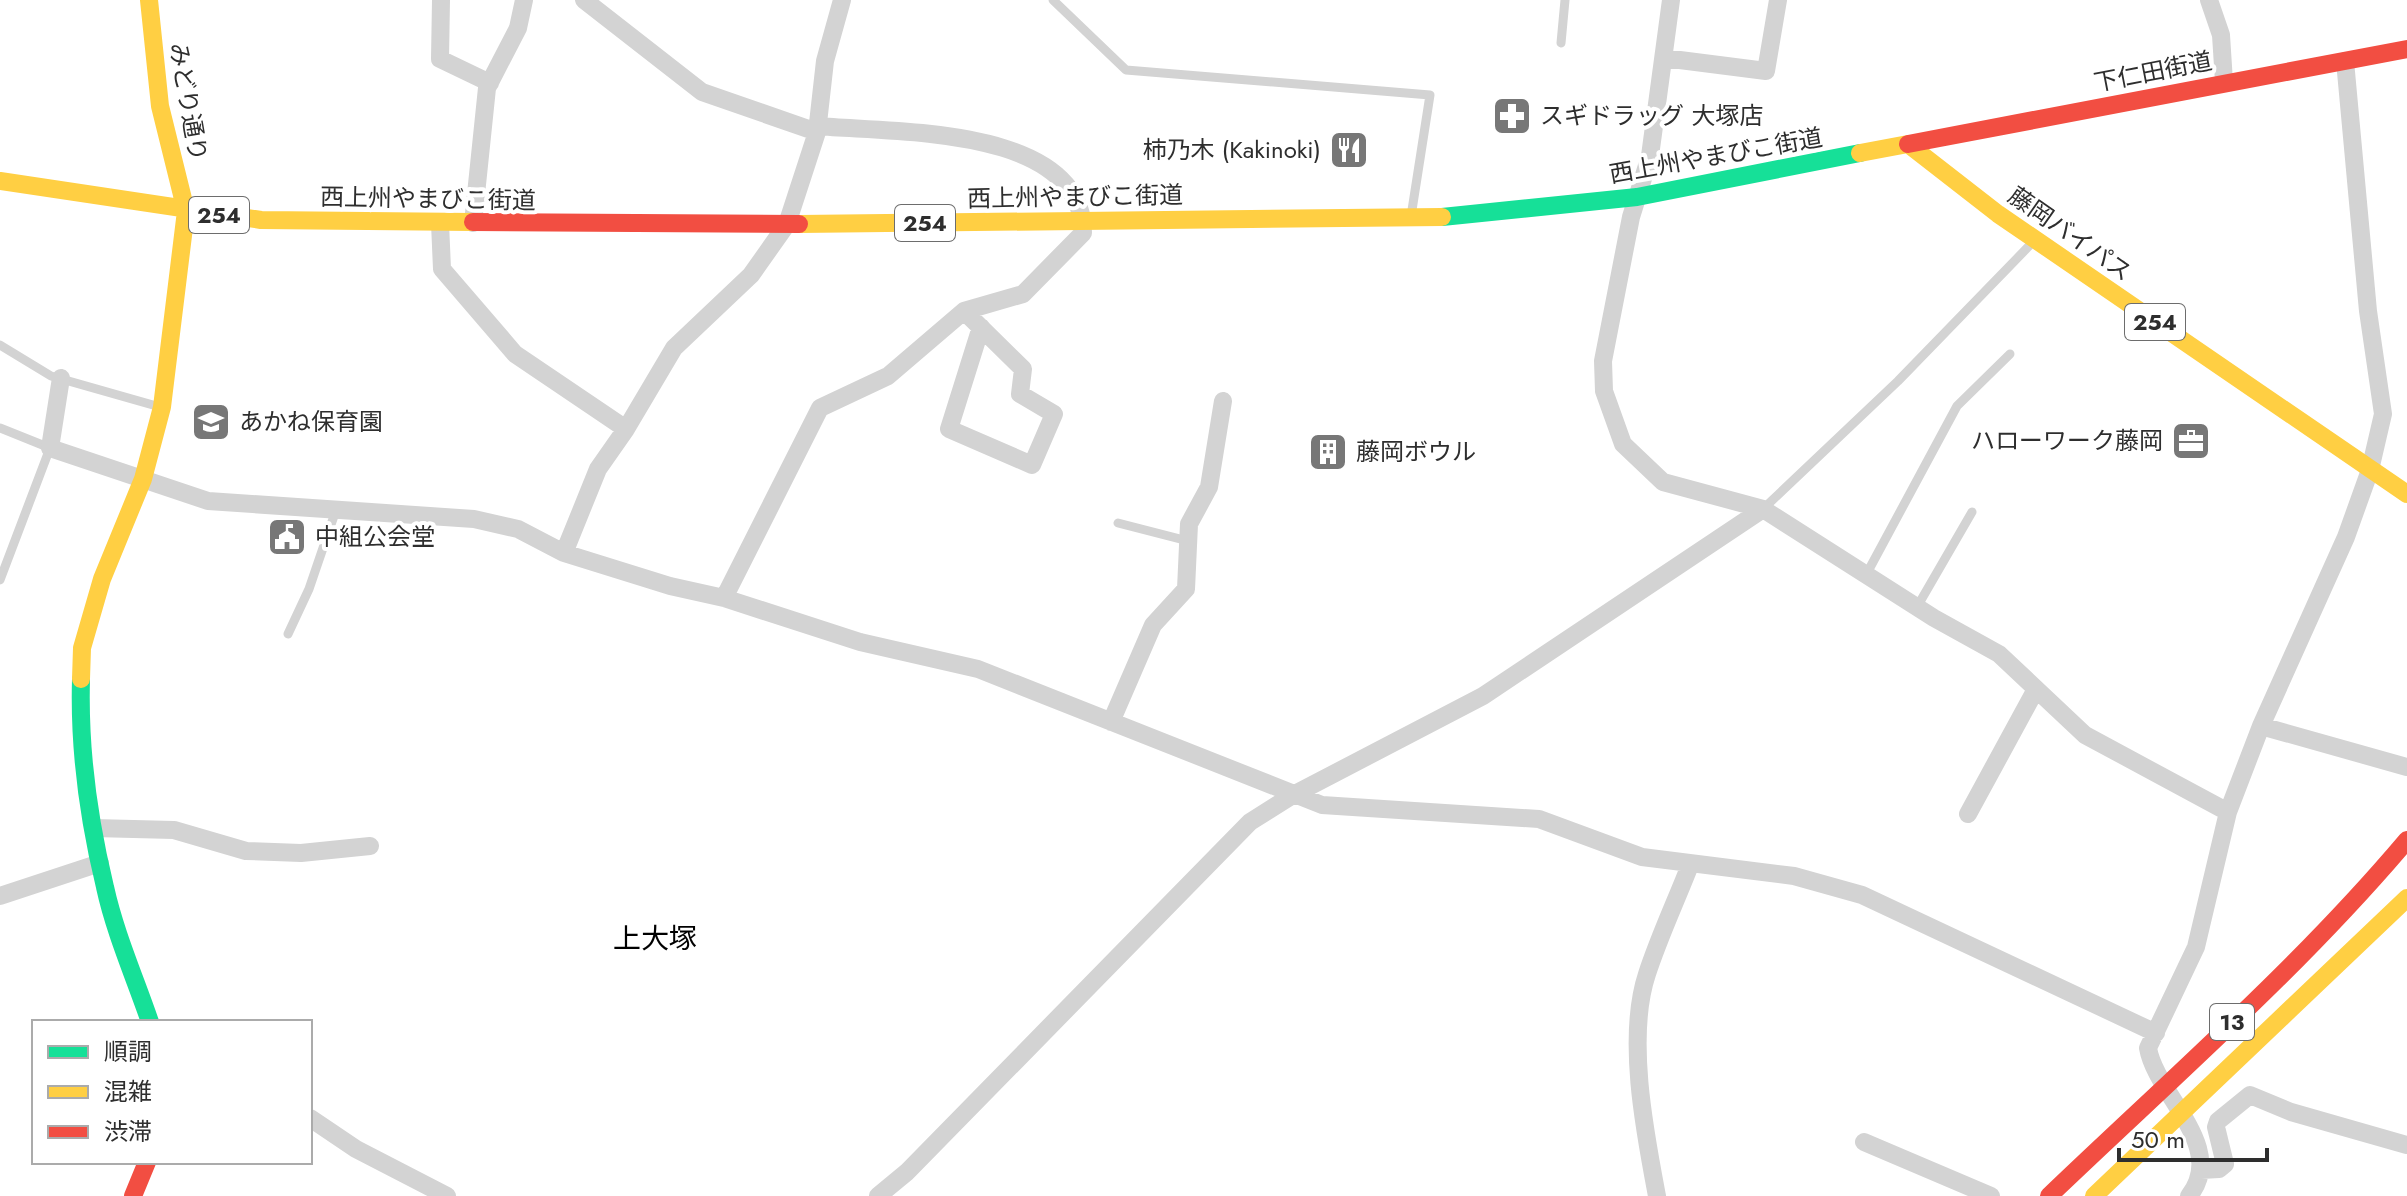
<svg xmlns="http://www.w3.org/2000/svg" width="2407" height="1196" viewBox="0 0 2407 1196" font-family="Jost,'Noto Sans JP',sans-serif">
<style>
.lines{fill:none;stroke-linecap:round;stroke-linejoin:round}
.lane{stroke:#d3d3d3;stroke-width:9}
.street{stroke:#d3d3d3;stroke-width:18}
.fast{stroke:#16e098;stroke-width:18}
.slow{stroke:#ffcf43;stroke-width:18}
.jam{stroke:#f24e42;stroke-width:18}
.labels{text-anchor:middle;stroke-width:8;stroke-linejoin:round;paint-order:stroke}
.shield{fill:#fff;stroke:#6d6d6d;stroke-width:2}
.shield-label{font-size:22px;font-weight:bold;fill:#2e2e2e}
.street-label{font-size:24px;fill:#2e2e2e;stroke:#fff}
.poi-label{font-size:24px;fill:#2e2e2e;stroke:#fff;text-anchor:start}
.quarter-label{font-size:28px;fill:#000;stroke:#fff}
</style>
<rect width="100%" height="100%" fill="#fff"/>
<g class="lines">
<path class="lane" d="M1053 0 1126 70 1430 95 1412 210
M1561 43 1565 0
M0 345 51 376 160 407
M0 428 50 448 0 580
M1763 509 1898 381 2031 244
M1118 523 1188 541
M1866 575 1957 406 2010 354
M1917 607 1972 512
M288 634 309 589 336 510"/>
<path class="street" d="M441 0 440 59 490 83
M584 0 702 92 817 132
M1671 0 1650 156 1631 217 1603 361 1604 391 1623 444 1663 482 1763 509 1934 618 1999 654 2085 735 2228 812
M2209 0 2221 35 2224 82
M1664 58 1766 71 1778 0
M440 223 442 269 515 354 626 429
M473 223 487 88 518 28 524 0
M964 311 1023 369 1020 394 1054 414 1032 465 949 429 981 327
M61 378 50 448 208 501 474 519 518 529 564 553 670 586 724 598 860 642 978 669 1322 805 1539 819 1642 857 1794 876 1862 895 2156 1033
M564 553 598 469 626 429 674 348 751 275 787 224 817 132 825 61 842 0
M724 598 820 408 888 376 964 311 1023 294 1083 233C1083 125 894 133 818 126
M1111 722 1153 625 1186 589 1189 524 1209 487 1223 401
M2261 726 2407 767
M1968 814 2036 689
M93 828 174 830 246 851 301 853 370 846
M0 896 100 863
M310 1118 356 1149 447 1196
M1864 1142 1991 1196
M2201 1170 2219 1169 2225 1164 2216 1127 2218 1121 2250 1095 2291 1112 2407 1145
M878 1196 907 1172 1250 822 1293 795 1483 696 1763 509
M1657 1196C1645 1133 1626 1037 1647 974 1659 937 1676 901 1690 865
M2189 1196C2228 1147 2156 1095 2148 1048L2196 947 2228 812 2261 726 2346 537 2370 470 2383 414 2368 311 2345 61"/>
<path class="fast" d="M1442 217 1637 197 1860 153
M81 679C79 748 89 821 105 887 115 933 135 978 150 1022"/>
<path class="slow" d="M1860 153 1908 144 1998 214 2407 494
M0 181 261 220 473 222
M799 224 1442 217
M81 679 82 648 102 579 143 479 162 407 186 211 160 106 149 0
M2094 1196 2407 898"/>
<path class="jam" d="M1908 144 2407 49
M473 222 799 224
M133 1196 147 1162
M2049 1196C2170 1080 2299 968 2407 840"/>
</g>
<defs>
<symbol id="pharmacy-square" viewBox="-11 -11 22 22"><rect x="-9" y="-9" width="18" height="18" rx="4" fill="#777" stroke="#fff"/><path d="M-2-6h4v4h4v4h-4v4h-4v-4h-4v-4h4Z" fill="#fff"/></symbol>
<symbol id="restaurant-square" viewBox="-11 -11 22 22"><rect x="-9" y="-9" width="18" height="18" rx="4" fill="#777" stroke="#fff"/><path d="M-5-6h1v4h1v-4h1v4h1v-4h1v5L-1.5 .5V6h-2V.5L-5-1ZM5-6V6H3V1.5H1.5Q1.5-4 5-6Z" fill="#fff"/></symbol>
<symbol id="school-square" viewBox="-11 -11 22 22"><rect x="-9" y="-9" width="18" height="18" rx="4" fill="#777" stroke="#fff"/><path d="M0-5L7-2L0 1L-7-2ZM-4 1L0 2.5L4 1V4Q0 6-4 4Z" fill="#fff"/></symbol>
<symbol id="office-square" viewBox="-11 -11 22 22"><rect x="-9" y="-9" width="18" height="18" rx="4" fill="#777" stroke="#fff"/><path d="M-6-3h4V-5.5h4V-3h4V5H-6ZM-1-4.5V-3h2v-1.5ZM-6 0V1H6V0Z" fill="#fff"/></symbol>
<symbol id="building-square" viewBox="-11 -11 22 22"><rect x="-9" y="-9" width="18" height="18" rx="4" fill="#777" stroke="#fff"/><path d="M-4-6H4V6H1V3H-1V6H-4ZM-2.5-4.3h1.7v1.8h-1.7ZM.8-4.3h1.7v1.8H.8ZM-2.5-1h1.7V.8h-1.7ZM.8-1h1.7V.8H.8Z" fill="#fff"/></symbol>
<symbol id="civic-square" viewBox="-11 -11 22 22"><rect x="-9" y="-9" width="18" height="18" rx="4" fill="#777" stroke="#fff"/><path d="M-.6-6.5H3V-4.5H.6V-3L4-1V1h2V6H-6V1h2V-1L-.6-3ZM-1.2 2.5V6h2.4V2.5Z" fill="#fff"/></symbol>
</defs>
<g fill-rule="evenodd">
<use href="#pharmacy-square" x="1490" y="94" width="44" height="44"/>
<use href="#restaurant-square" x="1327" y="128" width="44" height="44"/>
<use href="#school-square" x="189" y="400" width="44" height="44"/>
<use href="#office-square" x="2169" y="419" width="44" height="44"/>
<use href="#building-square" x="1306" y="430" width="44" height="44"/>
<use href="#civic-square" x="265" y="515" width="44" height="44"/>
</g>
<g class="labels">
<g class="shield">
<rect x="189" y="197" width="60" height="36" rx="6"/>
<rect x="895" y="205" width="60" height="36" rx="6"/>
<rect x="2125" y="304" width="60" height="36" rx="6"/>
<rect x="2210" y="1004" width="44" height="36" rx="6"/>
</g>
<g class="shield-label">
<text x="219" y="223">254</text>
<text x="925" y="231">254</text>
<text x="2155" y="330">254</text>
<text x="2232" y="1030">13</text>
</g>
<g class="street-label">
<text transform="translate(2153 72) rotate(-11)" y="8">下仁田街道</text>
<text transform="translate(188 102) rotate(80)" y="8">みどり通り</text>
<text transform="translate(1716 156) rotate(-10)" y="8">西上州やまびこ街道</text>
<text transform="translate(1075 197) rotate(-1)" y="8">西上州やまびこ街道</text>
<text transform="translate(428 199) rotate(1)" y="8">西上州やまびこ街道</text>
<text transform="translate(2070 234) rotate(35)" y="8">藤岡バイパス</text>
</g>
<g class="poi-label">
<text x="1540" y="124">スギドラッグ 大塚店</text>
<text x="1321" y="158" text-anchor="end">柿乃木 (Kakinoki)</text>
<text x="239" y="430">あかね保育園</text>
<text x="2163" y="449" text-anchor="end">ハローワーク藤岡</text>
<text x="1356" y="460">藤岡ボウル</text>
<text x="315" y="545">中組公会堂</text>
</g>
<g class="quarter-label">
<text x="655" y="948">上大塚</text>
</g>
</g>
<rect x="32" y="1020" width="280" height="144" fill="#ffffff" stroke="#ababab" stroke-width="2"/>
<rect x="48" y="1046" width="40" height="12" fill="#16e098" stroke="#ababab" stroke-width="2"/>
<text x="104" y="1060" font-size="24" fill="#2e2e2e">順調</text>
<rect x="48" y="1086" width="40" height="12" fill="#ffcf43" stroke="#ababab" stroke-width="2"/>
<text x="104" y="1100" font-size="24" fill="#2e2e2e">混雑</text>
<rect x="48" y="1126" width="40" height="12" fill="#f24e42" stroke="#ababab" stroke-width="2"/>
<text x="104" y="1140" font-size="24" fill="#2e2e2e">渋滞</text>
<path d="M2119 1148v12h148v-12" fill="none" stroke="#2e2e2e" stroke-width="4"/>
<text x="2131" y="1148" font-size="24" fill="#2e2e2e" stroke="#ffffff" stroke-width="6" paint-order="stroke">50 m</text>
</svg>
